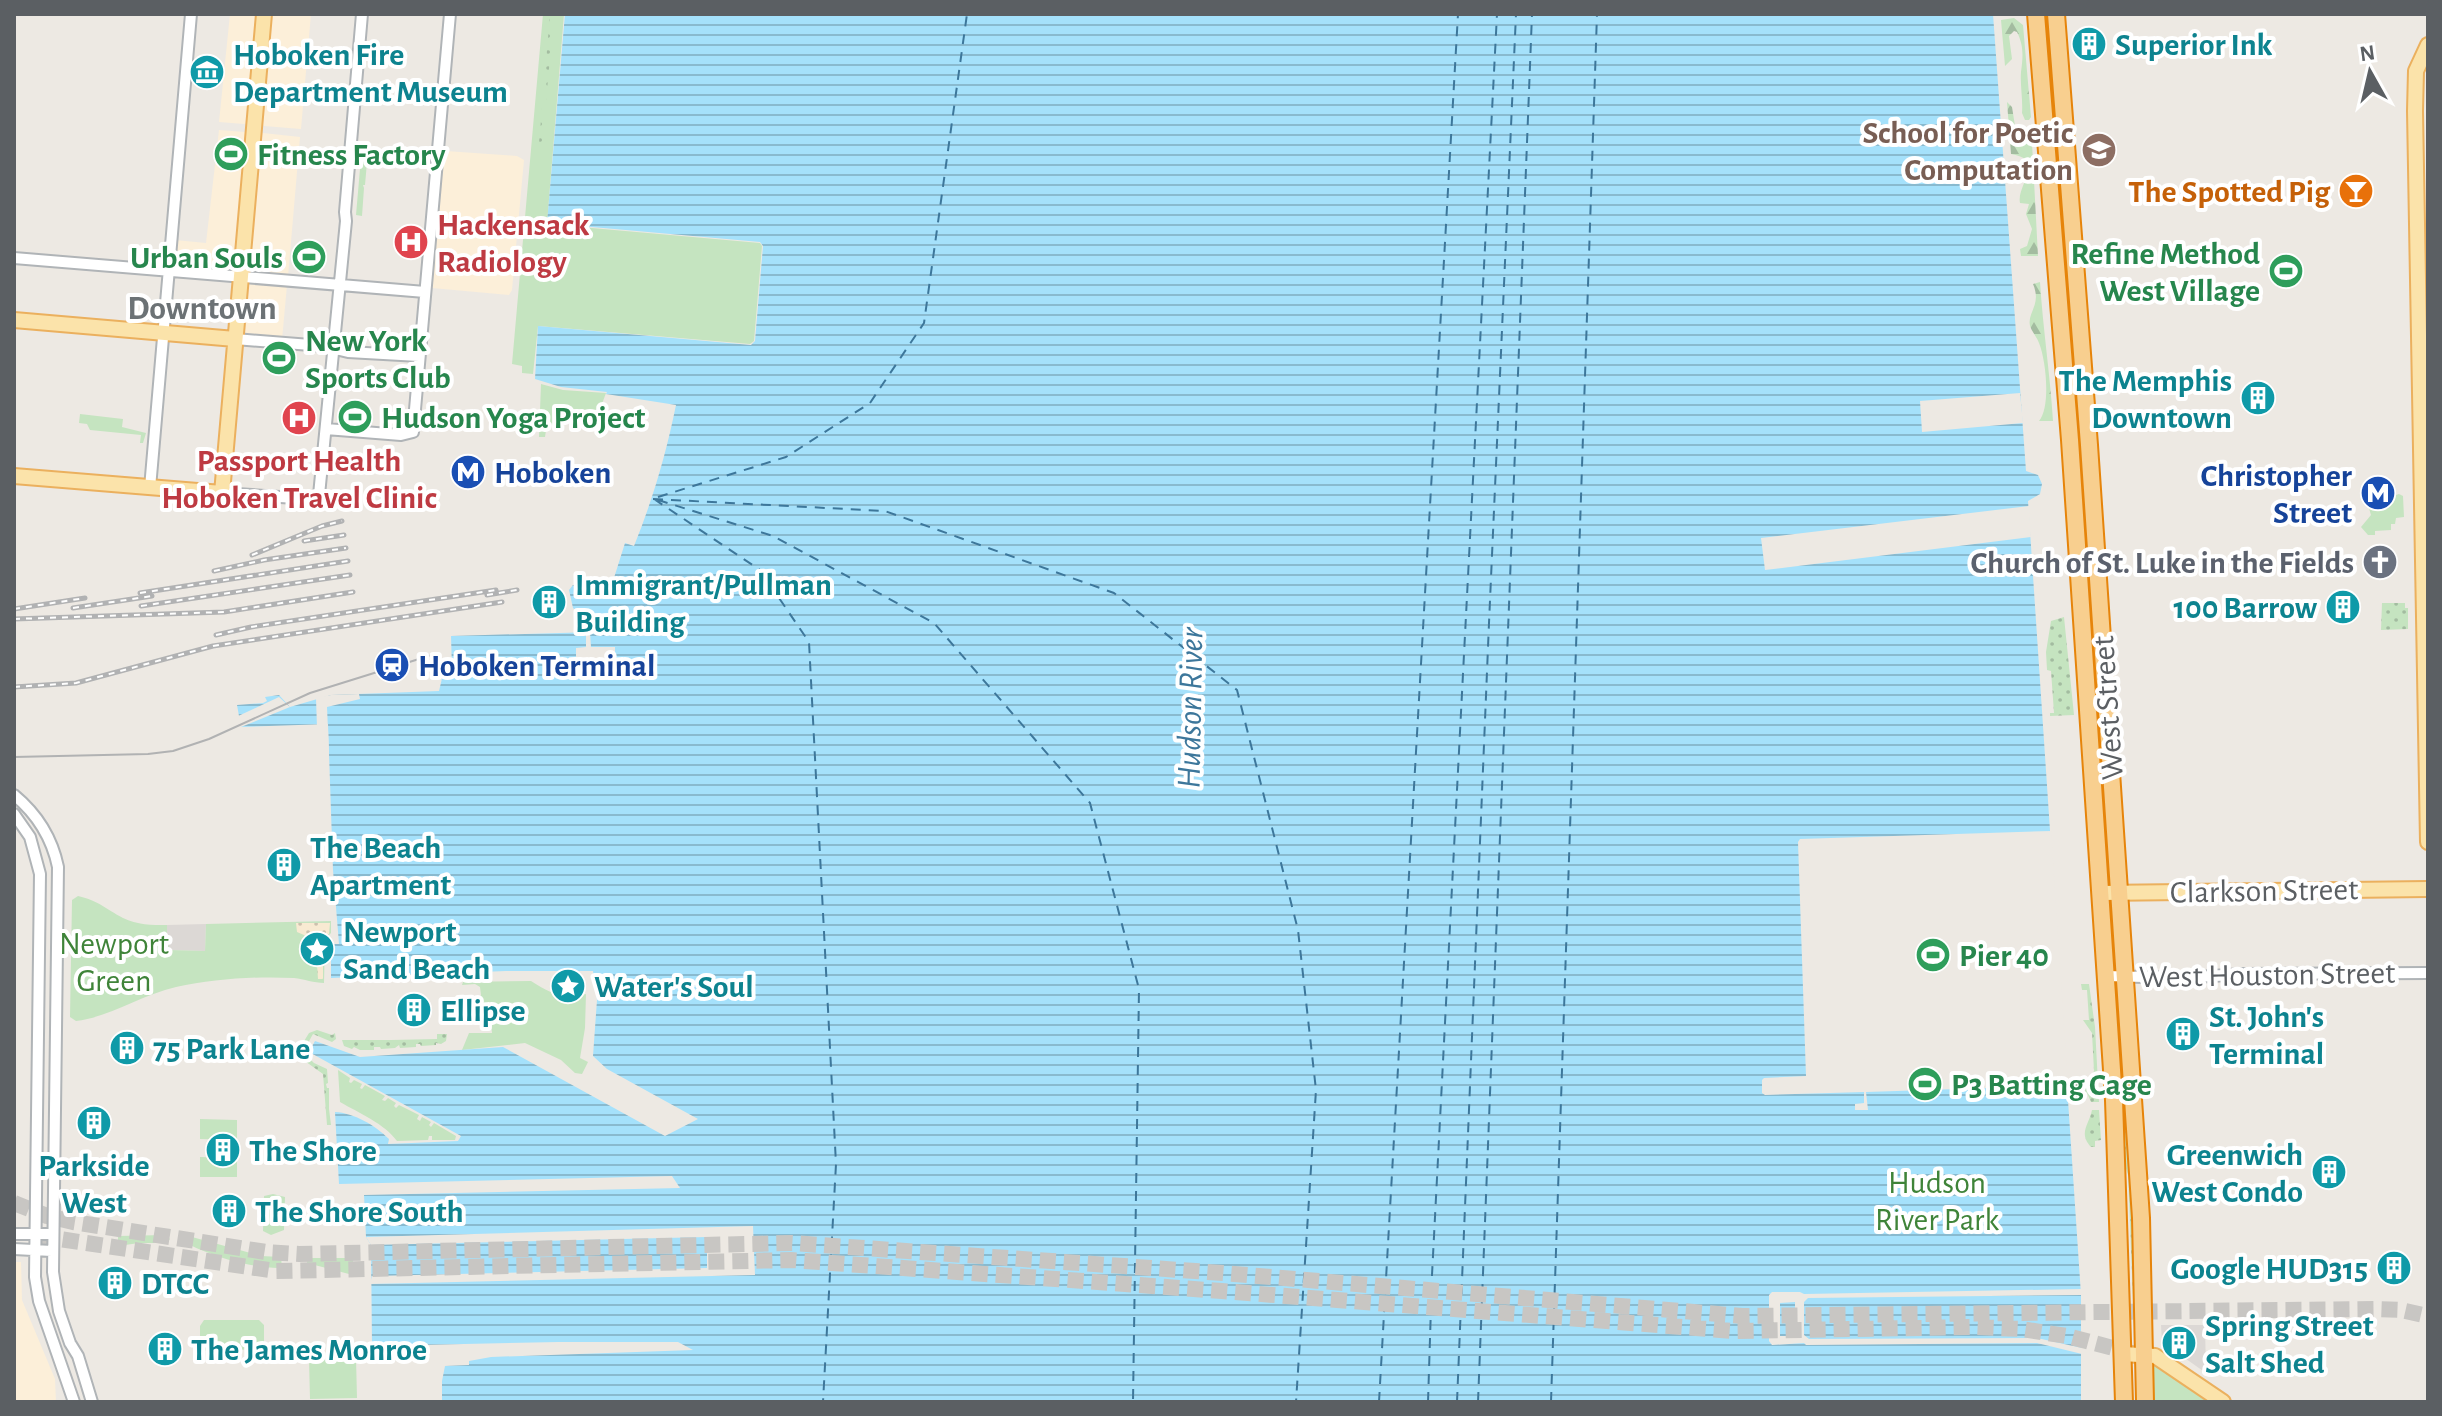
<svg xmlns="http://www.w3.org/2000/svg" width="2442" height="1416" viewBox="0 0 2442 1416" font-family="'Alegreya Sans',sans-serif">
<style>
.commercial{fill:#fcefd9}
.industrial{fill:#dcd8d5}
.green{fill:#c5e4c0}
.forest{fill:url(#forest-firs)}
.sand{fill:url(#sand-dots)}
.garden{fill:url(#garden-dots)}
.water{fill:url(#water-rules)}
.pier{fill:#ede9e3;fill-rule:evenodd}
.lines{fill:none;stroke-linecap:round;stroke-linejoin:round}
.ferry{stroke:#3d779b;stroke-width:2;stroke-dasharray:10 8;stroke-linecap:butt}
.highway-tunnel{stroke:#c8c6c3;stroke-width:16;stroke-dasharray:16 8;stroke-linecap:butt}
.minor-casing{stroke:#b0b4b7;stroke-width:14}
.major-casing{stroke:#ebb05e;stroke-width:18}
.highway-casing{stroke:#e6840a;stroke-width:20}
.minor{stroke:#fff;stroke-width:10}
.major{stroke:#fbe3aa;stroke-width:14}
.highway{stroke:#f8cf8f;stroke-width:16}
.tram{stroke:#b1b2b3;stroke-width:2}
.rail-casing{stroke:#b1b2b3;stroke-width:5}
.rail{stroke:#fff;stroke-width:2;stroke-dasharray:6;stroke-linecap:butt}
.labels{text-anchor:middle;stroke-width:8;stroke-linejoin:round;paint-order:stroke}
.culture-label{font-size:32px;font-weight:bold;fill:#0d838f;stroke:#fff;text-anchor:start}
.education-label{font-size:32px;font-weight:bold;fill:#785e54;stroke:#fff;text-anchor:end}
.leisure-label{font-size:32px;font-weight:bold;fill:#27864d;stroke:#fff;text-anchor:start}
.food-label{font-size:32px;font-weight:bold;fill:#c56008;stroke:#fff;text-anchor:end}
.health-label{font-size:32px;font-weight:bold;fill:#be3a42;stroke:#fff;text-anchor:start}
.transit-label{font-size:32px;font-weight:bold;fill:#164399;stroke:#fff;text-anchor:start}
.worship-label{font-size:32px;font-weight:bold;fill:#5b616d;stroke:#fff;text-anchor:end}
.street-label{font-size:32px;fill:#5b5f63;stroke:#fff}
.park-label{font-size:32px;fill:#3f8439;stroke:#fff}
.neighbourhood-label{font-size:34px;font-weight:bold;fill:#6c7275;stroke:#fff}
.water-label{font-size:34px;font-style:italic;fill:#3d779b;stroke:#fff}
</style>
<defs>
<pattern id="forest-firs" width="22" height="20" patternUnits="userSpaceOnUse" patternTransform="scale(2)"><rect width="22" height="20" fill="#c5e4c0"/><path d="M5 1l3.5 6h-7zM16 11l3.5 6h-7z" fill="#a3bca0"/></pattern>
<pattern id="sand-dots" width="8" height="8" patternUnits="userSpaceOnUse" patternTransform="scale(2)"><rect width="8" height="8" fill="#f8ead2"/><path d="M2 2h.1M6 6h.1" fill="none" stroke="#ccc1ae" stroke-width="1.8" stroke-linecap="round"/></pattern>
<pattern id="garden-dots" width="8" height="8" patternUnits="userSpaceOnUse" patternTransform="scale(2)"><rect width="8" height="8" fill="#c5e4c0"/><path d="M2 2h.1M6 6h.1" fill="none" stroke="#a3bca0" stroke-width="1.8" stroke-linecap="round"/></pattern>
<pattern id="water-rules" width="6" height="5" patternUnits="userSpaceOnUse" patternTransform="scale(2)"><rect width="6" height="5" fill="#a5e1fb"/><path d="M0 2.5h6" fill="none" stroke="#89bacf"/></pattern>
</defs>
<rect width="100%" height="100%" fill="#ede9e3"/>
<path class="commercial" d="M230 14H256L248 112 250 116 249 122 244 124 219 122Z
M271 14H311L301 129 264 126 260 121 263 113Z
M219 130 245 132 248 140 244 147 235 251 237 257 236 272 178 268 173 266 175 240 206 243Z
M263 133 300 137 288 277 248 273 260 146 258 141 260 134Z
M446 151 517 156 524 160 512 290 509 295 432 288 443 154Z
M249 282 287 285 282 340 244 337 242 334 247 295 245 290Z
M14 1262H21L22 1300 55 1379 56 1402H14Z"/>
<path class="industrial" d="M206 924 205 951 170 950 167 941V925Z
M2161 1325H2205L2206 1373 2162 1342Z"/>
<path class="green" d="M543 14H564L547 224 760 243 762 246 754 341 750 344 538 326 533 374 522 373V366L512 364Z
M2050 24 2067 253 2062 254 2044 25Z
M362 146 368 151 365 185H363L364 188 362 216 356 215Z
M541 384 563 390 606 393 599 412 566 409 564 426 547 424 545 437H539Z
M80 414 123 419 122 427 146 433 143 443H140L141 435 90 430 87 424 79 423Z
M2399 494 2403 496 2404 517 2396 518 2395 524H2391V530L2375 531V535H2368L2361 527 2371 515 2368 505Z
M78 896C99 901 106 909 123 918 137 925 152 925 167 925V941L170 950 205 951 206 924 331 921V933L325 939 324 983C314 983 304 979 294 978 255 976 214 979 176 987 141 995 110 1017 76 1021L70 1017 72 900Z
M531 981C550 993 563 1000 586 994L585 1028 580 1058 588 1062 582 1074 575 1073 561 1060 525 1043 462 1050 469 1033H492L491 1024H479L475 1018V1002L481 995 480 987 475 984 462 985 463 982Z
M338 1070 350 1078 349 1082 351 1083 354 1080 362 1084 360 1088 362 1089 365 1085 385 1096 382 1100 385 1101 388 1098 396 1103 394 1106 396 1108 399 1105 419 1115 417 1119 420 1121 422 1117 431 1122 429 1125 431 1127 434 1123 456 1136 455 1140H432V1136H429L428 1140 397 1141C385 1124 359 1113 340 1102Z
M200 1119 237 1120V1140L200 1139Z
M200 1157 237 1158V1177H200Z
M273 1194 285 1197 284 1230 271 1235 263 1231 264 1196Z
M165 1235 170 1239 166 1243H139L118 1246V1236Z
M192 1237 261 1256 281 1257 282 1268C255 1269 214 1257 190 1245Z
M349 1249 353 1251V1269L349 1274 307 1263V1258H349Z
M204 1320H259L264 1325V1345L260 1349 206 1351 200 1347V1326Z
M356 1358 357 1398 310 1399 309 1359Z
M2153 1362 2213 1402H2152Z"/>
<path class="forest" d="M2014 18 2023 25 2031 117 2029 120H2025L2022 113C2023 100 2020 85 2021 72 2023 57 2024 46 2017 32L2014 31 2009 36 2012 59 2005 66 2001 20Z
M2007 102 2012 107 2016 132 2025 131 2031 124 2038 256H2021L2020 249 2027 246 2032 229 2026 214 2029 204 2020 203C2016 185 2047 160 2011 154Z
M2040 282C2043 329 2050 374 2053 421H2039C2051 407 2046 360 2039 343 2037 337 2032 332 2030 326 2027 312 2042 305 2033 284Z"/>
<path class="sand" d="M296 923H330L329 934 323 937V979H318L317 964 311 956 310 941 304 935 297 932Z"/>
<path class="garden" d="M550 15H554L542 143H539Z
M2382 603H2405V608H2408V629L2381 630Z
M2064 617 2074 715 2050 716V713H2054L2051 671 2047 670 2046 652 2051 621Z
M2081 984H2089L2095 1027 2099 1102H2091L2087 1093 2075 1088 2078 1079 2089 1080 2094 1071 2092 1033 2083 1020H2089L2087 990H2082Z
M317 1030 332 1035 335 1033 336 1039 332 1042 313 1034 303 1052 314 1063 327 1069 328 1083 326 1084 327 1088H329V1109L331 1125H327L323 1074 302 1059 298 1051 309 1033Z
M437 1034H447L446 1041 441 1044 436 1043V1045L421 1046 420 1044H416V1047L400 1048 399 1045 395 1048 381 1049 380 1047H374V1050H360L354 1047 352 1049 344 1046 342 1040C375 1040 406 1040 437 1039Z
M2121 1109H2126L2136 1261 2138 1350H2135L2128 1175 2122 1156Z
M2092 1110H2099L2101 1140 2095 1141V1147H2091C2078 1133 2089 1125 2092 1110Z"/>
<path class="water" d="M565 14H1993L2026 471 2038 475 2042 484 2040 494 2028 501 2081 1295V1402H442V1381L445 1366 469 1365V1361L491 1357 693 1350 678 1342H559L372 1346 371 1245 366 1237 364 1195 680 1188 672 1176 339 1184 335 1112C354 1113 375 1125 389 1139L388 1144 458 1141 461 1136 309 1052 315 1041 360 1057 503 1047 665 1136 698 1119 607 1069 593 1056 597 1000 593 971H506L331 978V944H339L333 870 328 724 241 727 237 705 263 703 267 701 265 697 279 695 290 707 331 695 439 691 444 670 452 669 451 636 663 630 664 613 581 615 573 608 569 590 573 585 613 581 625 543 634 546C653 499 666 454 676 405L606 394 607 392 561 387 535 379 538 326 751 345 755 341 763 246 760 242 547 223Z"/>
<path class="pier" d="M2020 393 2023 423 1922 432 1920 401Z
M2029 506 2031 537 1765 570 1761 538Z
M586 632H590L591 647H615V661L576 662V648L586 647Z
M359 694 360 699 327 707 329 753H325L324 728H317L316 698 331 695Z
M279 697 290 707 241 727 236 717Z
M2051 831 2068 1085 2022 1086V1090L2017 1089V1092L1991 1093 1990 1090 2020 1087 1866 1092 1868 1110H1855V1104L1864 1103V1092L1765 1095 1762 1093V1080L1764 1078 1806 1076 1798 842 1800 839Z
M753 1226 755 1275 370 1284 372 1276 707 1268V1237L371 1245 366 1237Z
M2081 1289V1295L1808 1298 1804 1302V1335L1809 1339 2037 1338 2082 1348V1354L2037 1343 1806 1345 1804 1343 1772 1345 1769 1341V1295L1772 1292H1800L1804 1294ZM1795 1302V1336H1780V1303Z"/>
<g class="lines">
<path class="ferry" d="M658 497 786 457 870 403 924 323 967 14
M653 499 885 511 1114 593 1237 690 1298 930 1316 1090 1296 1402
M654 499 760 570 809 642 836 1164 823 1402
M658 500 773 536 934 623 1090 803 1139 989 1133 1402
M1379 1402 1458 14
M1428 1402 1432 1275 1497 14
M1457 1402 1489 623 1516 14
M1478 1402 1532 14
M1551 1402 1597 14"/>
<path class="highway-tunnel" d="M14 1203 47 1216 73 1222 266 1252 299 1254 792 1243 1223 1273 1742 1316 2374 1309 2401 1310 2428 1316
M39 1236 276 1271 791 1260 1222 1291 1734 1331 1975 1327 2021 1329 2067 1336 2136 1354"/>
<defs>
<path id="minor" d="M14 258 425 292
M235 339 323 346 348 352 419 356
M326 429 401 435 413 432 450 14
M150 488 191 14
M222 493 310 499 319 495 346 221 345 212 362 14
M14 795C37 814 52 838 58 867L53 1272 59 1311 70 1343 78 1356 92 1402
M14 814 30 837 40 874 35 1277 39 1301 74 1402
M2106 976 2182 978 2242 974 2428 973
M14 1234H52
M14 1249 52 1251"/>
<path id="major" d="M2428 45 2416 71 2415 111 2428 842
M14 320 235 339
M14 476 222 493 264 14
M2100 893 2428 889
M2123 1354 2155 1356 2223 1402"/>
<path id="highway" d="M2036 14 2070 440 2114 1100 2124 1402
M2056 14 2089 445 2141 1218 2145 1402"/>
</defs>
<use href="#minor" class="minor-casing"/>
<use href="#major" class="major-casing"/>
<use href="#highway" class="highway-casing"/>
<use href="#minor" class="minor"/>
<use href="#major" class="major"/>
<use href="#highway" class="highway"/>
<path class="tram" d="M14 757 148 754 173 751 209 739 310 693 435 654"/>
<defs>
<path id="rail" d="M304 541 344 535
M252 555 322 526 342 521
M214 571 264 560 346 548
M140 593 348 561
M487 595 517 590
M141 606 350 575
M73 608 152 596
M14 609 85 598
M14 619 224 612 353 592
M216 635 251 627 496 590
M14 687 76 683 213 646 502 602"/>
</defs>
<use href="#rail" class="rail-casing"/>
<use href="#rail" class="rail"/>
</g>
<defs>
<symbol id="building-disc" viewBox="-11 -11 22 22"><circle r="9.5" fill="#0f9aa8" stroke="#fff"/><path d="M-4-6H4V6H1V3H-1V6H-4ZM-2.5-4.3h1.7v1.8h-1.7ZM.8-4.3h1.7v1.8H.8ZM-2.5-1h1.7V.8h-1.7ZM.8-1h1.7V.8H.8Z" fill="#fff"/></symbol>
<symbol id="museum-disc" viewBox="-11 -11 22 22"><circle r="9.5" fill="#0f9aa8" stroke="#fff"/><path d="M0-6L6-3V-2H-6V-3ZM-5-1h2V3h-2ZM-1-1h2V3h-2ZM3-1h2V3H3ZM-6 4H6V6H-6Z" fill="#fff"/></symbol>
<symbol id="school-disc" viewBox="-11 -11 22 22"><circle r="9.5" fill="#8d6e63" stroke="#fff"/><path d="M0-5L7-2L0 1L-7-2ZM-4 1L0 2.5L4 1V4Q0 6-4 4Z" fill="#fff"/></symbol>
<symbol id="stadium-disc" viewBox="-11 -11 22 22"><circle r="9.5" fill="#2e9e5b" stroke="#fff"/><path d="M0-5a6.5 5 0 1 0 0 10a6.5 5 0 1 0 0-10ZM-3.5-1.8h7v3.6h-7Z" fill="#fff"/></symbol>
<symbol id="bar-disc" viewBox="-11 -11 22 22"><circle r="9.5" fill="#e8710a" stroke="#fff"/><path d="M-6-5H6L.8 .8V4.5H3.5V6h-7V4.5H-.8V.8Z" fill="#fff"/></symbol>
<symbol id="hospital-disc" viewBox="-11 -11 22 22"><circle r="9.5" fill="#e0444e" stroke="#fff"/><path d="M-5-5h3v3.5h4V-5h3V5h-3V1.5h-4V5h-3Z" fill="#fff"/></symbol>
<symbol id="metro-disc" viewBox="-11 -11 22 22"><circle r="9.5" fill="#1a4fb4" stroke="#fff"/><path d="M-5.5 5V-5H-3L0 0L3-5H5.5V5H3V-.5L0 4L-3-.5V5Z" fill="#fff"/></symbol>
<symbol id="church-disc" viewBox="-11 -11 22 22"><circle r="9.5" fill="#6b7280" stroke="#fff"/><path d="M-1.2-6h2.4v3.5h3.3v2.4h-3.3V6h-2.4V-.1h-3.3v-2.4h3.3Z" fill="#fff"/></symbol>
<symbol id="station-disc" viewBox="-11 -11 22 22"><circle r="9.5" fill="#1a4fb4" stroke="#fff"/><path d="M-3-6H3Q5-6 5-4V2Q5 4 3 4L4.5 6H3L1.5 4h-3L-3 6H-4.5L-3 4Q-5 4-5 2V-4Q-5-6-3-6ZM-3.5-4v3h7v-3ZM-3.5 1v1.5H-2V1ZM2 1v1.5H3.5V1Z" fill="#fff"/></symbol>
<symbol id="sight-disc" viewBox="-11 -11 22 22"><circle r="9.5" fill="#0f9aa8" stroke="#fff"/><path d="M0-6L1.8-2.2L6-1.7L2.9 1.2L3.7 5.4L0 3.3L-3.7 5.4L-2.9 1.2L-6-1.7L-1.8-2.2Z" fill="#fff"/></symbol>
</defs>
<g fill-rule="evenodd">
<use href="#building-disc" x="2069" y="24" width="40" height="40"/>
<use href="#museum-disc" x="187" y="52" width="40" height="40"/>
<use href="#school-disc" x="2079" y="130" width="40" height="40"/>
<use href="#stadium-disc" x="211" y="134" width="40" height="40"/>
<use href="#bar-disc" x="2336" y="171" width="40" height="40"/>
<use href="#hospital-disc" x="391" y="222" width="40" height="40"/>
<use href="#stadium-disc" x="289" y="237" width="40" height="40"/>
<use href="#stadium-disc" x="2266" y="251" width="40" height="40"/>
<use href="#stadium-disc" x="259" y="338" width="40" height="40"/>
<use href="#building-disc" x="2238" y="378" width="40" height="40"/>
<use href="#stadium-disc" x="335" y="397" width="40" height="40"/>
<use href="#hospital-disc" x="279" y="398" width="40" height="40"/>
<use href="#metro-disc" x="448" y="452" width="40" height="40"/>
<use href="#metro-disc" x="2358" y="473" width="40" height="40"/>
<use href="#church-disc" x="2360" y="542" width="40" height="40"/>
<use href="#building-disc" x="529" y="582" width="40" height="40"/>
<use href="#building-disc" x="2323" y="587" width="40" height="40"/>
<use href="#station-disc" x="372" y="645" width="40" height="40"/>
<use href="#building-disc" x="264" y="845" width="40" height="40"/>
<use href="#sight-disc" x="297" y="929" width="40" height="40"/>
<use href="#stadium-disc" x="1913" y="935" width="40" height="40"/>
<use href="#sight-disc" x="548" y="966" width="40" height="40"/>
<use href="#building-disc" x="394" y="990" width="40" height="40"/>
<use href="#building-disc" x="2163" y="1014" width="40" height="40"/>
<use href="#building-disc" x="107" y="1028" width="40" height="40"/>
<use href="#stadium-disc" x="1905" y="1064" width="40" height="40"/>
<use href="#building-disc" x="74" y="1103" width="40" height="40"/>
<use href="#building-disc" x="203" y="1130" width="40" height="40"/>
<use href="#building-disc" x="2309" y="1152" width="40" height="40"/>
<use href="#building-disc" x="209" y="1191" width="40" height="40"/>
<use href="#building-disc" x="2374" y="1248" width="40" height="40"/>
<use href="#building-disc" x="95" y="1263" width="40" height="40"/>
<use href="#building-disc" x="2159" y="1323" width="40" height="40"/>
<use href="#building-disc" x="145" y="1329" width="40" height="40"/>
</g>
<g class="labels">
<g class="culture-label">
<text x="2115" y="55">Superior Ink</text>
<text x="233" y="65">Hoboken Fire<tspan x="233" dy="37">Department Museum</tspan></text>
<text x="2232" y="391" text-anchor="end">The Memphis<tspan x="2232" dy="37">Downtown</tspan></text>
<text x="575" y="595">Immigrant/Pullman<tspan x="575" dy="37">Building</tspan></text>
<text x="2317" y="618" text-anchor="end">100 Barrow</text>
<text x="310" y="858">The Beach<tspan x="310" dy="37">Apartment</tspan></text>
<text x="343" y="942">Newport<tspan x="343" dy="37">Sand Beach</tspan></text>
<text x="594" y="997">Water's Soul</text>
<text x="440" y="1021">Ellipse</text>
<text x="2209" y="1027">St. John's<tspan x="2209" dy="37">Terminal</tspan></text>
<text x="153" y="1059">75 Park Lane</text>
<text x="249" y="1161">The Shore</text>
<text x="2303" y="1165" text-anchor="end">Greenwich<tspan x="2303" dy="37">West Condo</tspan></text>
<text x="94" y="1176" text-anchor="middle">Parkside<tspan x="94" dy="37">West</tspan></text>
<text x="255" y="1222">The Shore South</text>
<text x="2368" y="1279" text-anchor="end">Google HUD315</text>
<text x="141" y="1294">DTCC</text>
<text x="2205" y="1336">Spring Street<tspan x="2205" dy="37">Salt Shed</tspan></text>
<text x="191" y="1360">The James Monroe</text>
</g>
<g class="education-label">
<text x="2073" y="143">School for Poetic<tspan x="2073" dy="37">Computation</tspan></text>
</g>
<g class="leisure-label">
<text x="257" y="165">Fitness Factory</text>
<text x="2260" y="264" text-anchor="end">Refine Method<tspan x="2260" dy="37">West Village</tspan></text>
<text x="283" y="268" text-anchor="end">Urban Souls</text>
<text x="305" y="351">New York<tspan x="305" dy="37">Sports Club</tspan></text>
<text x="381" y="428">Hudson Yoga Project</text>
<text x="1959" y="966">Pier 40</text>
<text x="1951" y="1095">P3 Batting Cage</text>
</g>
<g class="food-label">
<text x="2330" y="202">The Spotted Pig</text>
</g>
<g class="health-label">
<text x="437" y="235">Hackensack<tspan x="437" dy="37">Radiology</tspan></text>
<text x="299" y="471" text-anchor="middle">Passport Health<tspan x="299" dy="37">Hoboken Travel Clinic</tspan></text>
</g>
<g class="transit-label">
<text x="494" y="483">Hoboken</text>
<text x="2352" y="486" text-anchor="end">Christopher<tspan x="2352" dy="37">Street</tspan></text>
<text x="418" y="676">Hoboken Terminal</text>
</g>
<g class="worship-label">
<text x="2354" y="573">Church of St. Luke in the Fields</text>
</g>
<g class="street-label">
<text transform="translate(2107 708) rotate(-94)" y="11">West Street</text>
<text transform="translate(2264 890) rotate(-1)" y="11">Clarkson Street</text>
<text transform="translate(2267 974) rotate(-1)" y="11">West Houston Street</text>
</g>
<g class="park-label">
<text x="114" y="954">Newport<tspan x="114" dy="37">Green</tspan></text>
<text x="1937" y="1193">Hudson<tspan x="1937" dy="37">River Park</tspan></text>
</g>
<g class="neighbourhood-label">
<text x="202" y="319">Downtown</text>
</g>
<g class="water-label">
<text transform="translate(1189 708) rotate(-89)" y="12">Hudson River</text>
</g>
</g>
<rect width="2442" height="1416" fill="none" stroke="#5b5f63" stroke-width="32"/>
<g transform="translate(2370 72) rotate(352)" stroke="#ffffff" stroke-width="6" paint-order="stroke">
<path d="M0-6L14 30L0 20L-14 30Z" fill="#5b5f63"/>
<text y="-12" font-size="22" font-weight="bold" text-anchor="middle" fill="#5b5f63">N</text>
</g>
</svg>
